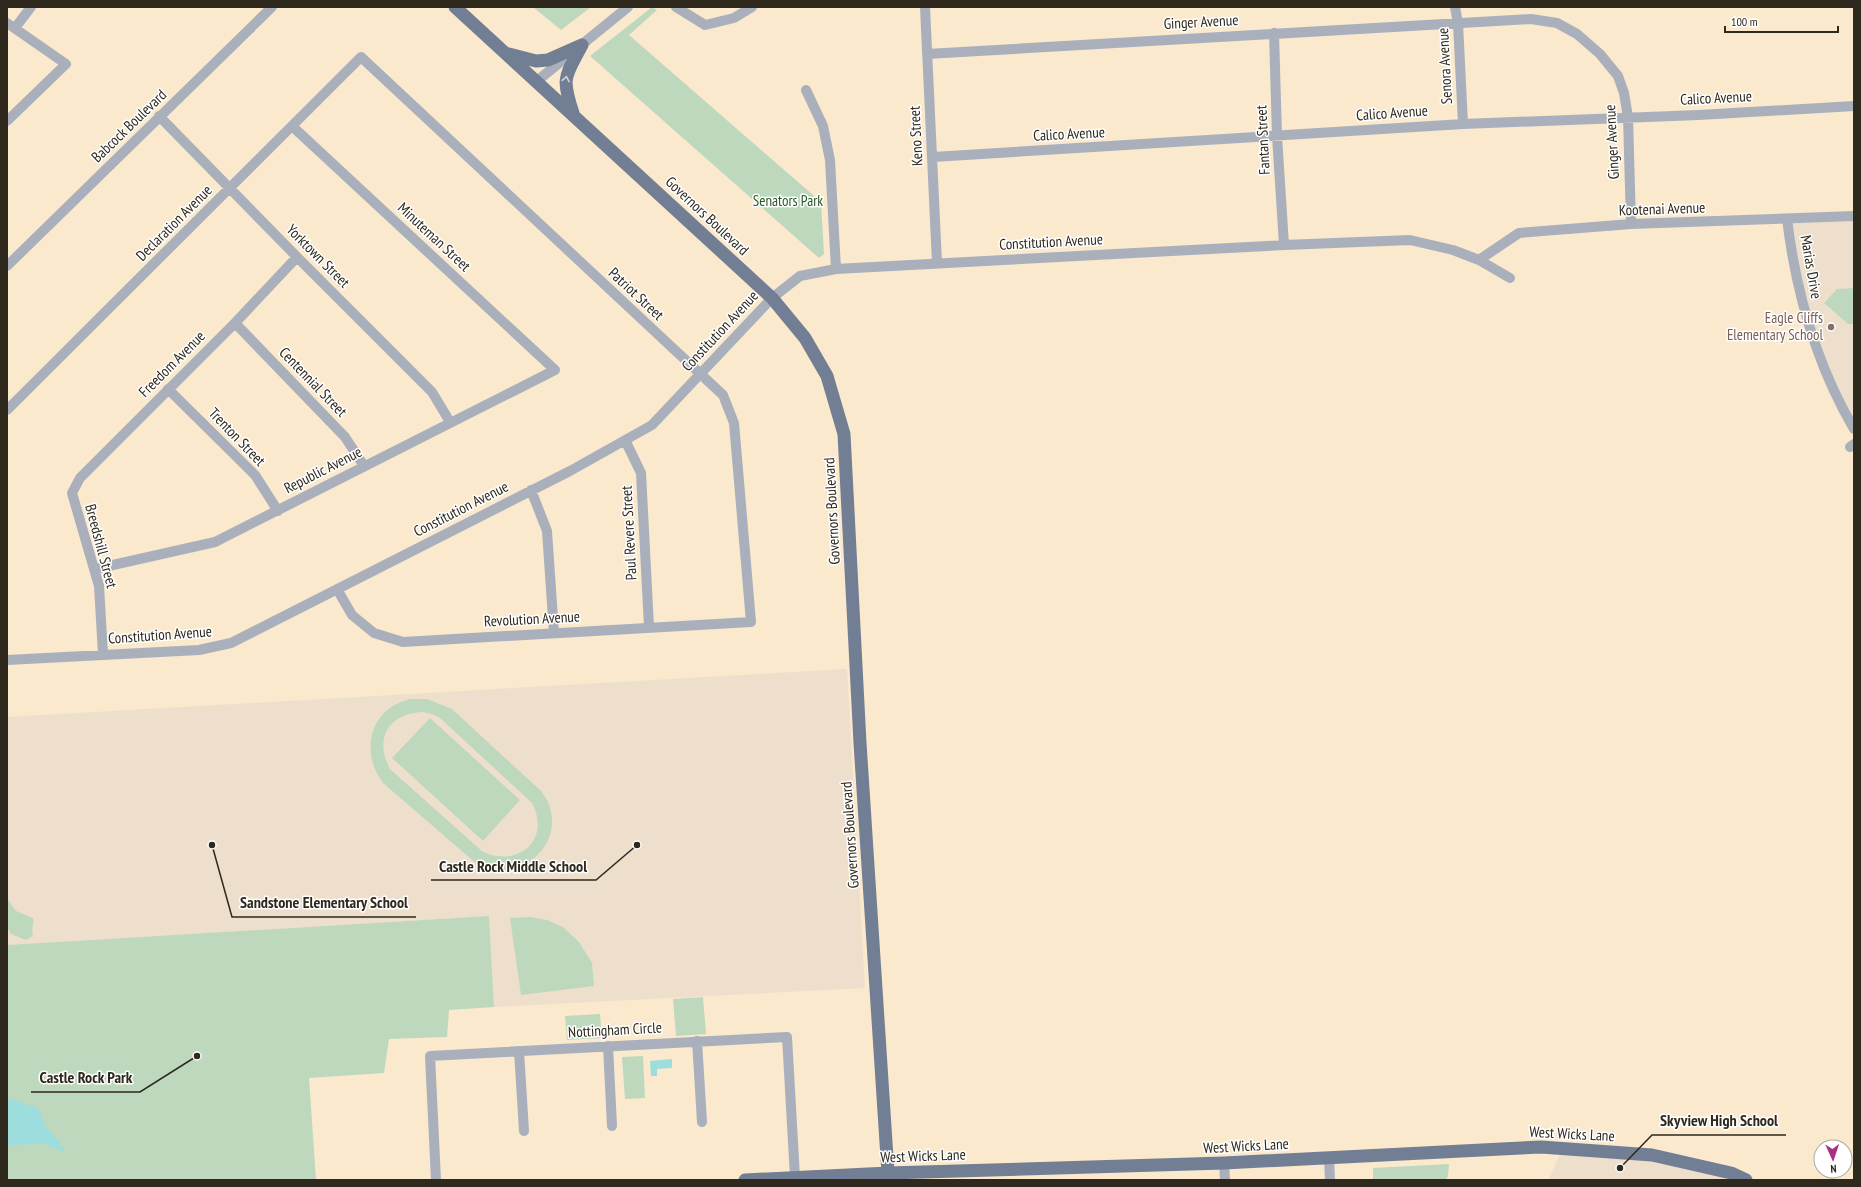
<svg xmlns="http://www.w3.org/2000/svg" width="1861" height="1187" viewBox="0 0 1861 1187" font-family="'PT Sans Narrow',sans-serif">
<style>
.education{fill:#eedfcc}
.green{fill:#bed8bd;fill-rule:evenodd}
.water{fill:#9eddde}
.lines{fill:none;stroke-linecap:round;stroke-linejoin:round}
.minor{stroke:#a9b0bc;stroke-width:10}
.major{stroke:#727e93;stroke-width:13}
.oneway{stroke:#ced2d9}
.education-dot{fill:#8d6e63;stroke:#fff;stroke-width:1.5}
.labels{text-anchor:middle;stroke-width:3;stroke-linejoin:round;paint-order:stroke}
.street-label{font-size:15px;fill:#2e281d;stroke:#fff}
.park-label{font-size:15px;fill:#275928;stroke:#fff}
.education-label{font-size:15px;fill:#785e54;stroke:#fff;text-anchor:end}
.leader{fill:none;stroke:#2e281d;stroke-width:1.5}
.callout-dot{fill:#2e281d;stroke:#fff;stroke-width:1.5}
.callout-label{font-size:16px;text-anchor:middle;font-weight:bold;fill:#2e281d;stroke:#fff;stroke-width:3;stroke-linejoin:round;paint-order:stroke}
</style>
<rect width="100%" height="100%" fill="#fae9cd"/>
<path class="education" d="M1854 216V429L1814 343 1787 219Z
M847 669 865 988 494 1007 489 916 7 945V717Z
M1561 1152 1636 1157 1718 1175 1729 1180H1548Z"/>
<path class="green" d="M533 7H591L561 30Z
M652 7 657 10 629 35 821 202 824 254 819 258 590 56Z
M1854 288V324H1848L1824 303 1837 289Z
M410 699H427L452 709 541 791C575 834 525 888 478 865L383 783C367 762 365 731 385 712 392 705 401 702 410 699ZM422 712 432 714 440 718 532 803C551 839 520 868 483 852L390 769C374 739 388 714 422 712Z
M430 718 520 800 483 841 392 758Z
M8 900 16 911 33 918C34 925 31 929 33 936L26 940 11 934 7 927Z
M489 916 494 1007 449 1010 447 1037 389 1039 384 1073 309 1078 316 1180H7V945Z
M531 917 547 920 563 927 579 942 592 963 594 986 521 995 510 918Z
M703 997 706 1034 676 1036 673 999Z
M600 1014 602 1038 567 1040 565 1016Z
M643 1056 645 1098 625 1099 622 1057Z
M1449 1164 1448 1176 1446 1180H1373V1168Z"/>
<path class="water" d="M672 1059V1068L657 1069V1076H651L650 1061Z
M7 1098 38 1108 45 1125 66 1151 59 1150 44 1144 7 1145Z"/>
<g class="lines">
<path class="minor" d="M676 7 705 25 734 18 752 7
M925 7 937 263
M1455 7 1458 23 1463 124
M7 23 66 64 7 121
M15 28 31 7
M1274 33 1277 136 1284 245
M927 54 1531 19 1557 23 1577 34 1600 54 1618 76 1624 93 1628 117 1631 224
M537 81 628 7
M806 90 823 126 830 160 836 269
M159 116 297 257 432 392 450 422
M933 157 1463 124 1699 115 1854 106
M1787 219C1796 293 1816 364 1854 429
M1479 260 1519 233 1631 224 1854 216
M7 266 272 7
M235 323 345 437 364 466
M168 389 255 475 278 511
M7 410 361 57 723 395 734 423 751 622 403 642 374 633 352 615 337 589
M625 440 641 473 649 627
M1850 447 1854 444
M531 490 547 531 554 633
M95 569 215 542 555 370 292 126
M103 654 99 586 72 493 80 478 235 323 297 257
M7 660 199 650 231 643 570 471 652 425 772 298 800 276 836 269 1284 245 1410 240 1453 250 1479 260 1510 278
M697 1041 702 1122
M608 1046 612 1126
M519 1051 524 1131
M1329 1158 1330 1180
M1224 1163 1225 1180
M436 1180 430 1056 787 1037 795 1177"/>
<path class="major" d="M455 7 772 298 805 338 827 376 844 434 860 743 888 1173
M509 54 536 61 548 60 582 45
M573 113C561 77 565 77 582 45
M745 1180 888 1173 1224 1163 1541 1147 1652 1155 1731 1173 1746 1180"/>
</g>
<defs><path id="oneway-chevron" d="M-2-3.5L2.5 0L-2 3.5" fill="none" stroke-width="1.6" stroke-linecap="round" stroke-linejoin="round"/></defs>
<use class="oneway" href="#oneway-chevron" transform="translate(566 79) rotate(-80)"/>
<circle class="education-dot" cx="1831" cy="327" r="4"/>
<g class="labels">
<g class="street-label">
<text transform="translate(1201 22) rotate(-3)" y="5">Ginger Avenue</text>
<text transform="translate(1445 66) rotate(-93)" y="5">Senora Avenue</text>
<text transform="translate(1716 98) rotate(-3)" y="5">Calico Avenue</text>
<text transform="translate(1392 113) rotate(-4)" y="5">Calico Avenue</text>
<text transform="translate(129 126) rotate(-44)" y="5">Babcock Boulevard</text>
<text transform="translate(1069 134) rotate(-3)" y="5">Calico Avenue</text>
<text transform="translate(916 136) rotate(-93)" y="5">Keno Street</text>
<text transform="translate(1263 140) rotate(-93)" y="5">Fantan Street</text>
<text transform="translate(1612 142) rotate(-93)" y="5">Ginger Avenue</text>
<text transform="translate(1662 209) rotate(-2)" y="5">Kootenai Avenue</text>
<text transform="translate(707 216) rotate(43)" y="5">Governors Boulevard</text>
<text transform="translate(174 223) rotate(-45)" y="5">Declaration Avenue</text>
<text transform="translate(434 237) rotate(43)" y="5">Minuteman Street</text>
<text transform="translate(1051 242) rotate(-3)" y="5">Constitution Avenue</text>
<text transform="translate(318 256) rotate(45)" y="5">Yorktown Street</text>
<text transform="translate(1811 267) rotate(80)" y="5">Marias Drive</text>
<text transform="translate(636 294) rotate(43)" y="5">Patriot Street</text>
<text transform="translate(720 331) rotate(-47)" y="5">Constitution Avenue</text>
<text transform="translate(172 364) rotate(-45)" y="5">Freedom Avenue</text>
<text transform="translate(313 382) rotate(46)" y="5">Centennial Street</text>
<text transform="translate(237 437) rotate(46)" y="5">Trenton Street</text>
<text transform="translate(323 470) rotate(-27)" y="5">Republic Avenue</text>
<text transform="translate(461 509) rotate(-27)" y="5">Constitution Avenue</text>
<text transform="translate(832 511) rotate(-93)" y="5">Governors Boulevard</text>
<text transform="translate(629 533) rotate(-93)" y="5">Paul Revere Street</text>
<text transform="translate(101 546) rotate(75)" y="5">Breedshill Street</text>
<text transform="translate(532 619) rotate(-3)" y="5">Revolution Avenue</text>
<text transform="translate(160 635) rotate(-4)" y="5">Constitution Avenue</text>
<text transform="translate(850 835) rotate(-94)" y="5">Governors Boulevard</text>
<text transform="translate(615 1030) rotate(-3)" y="5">Nottingham Circle</text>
<text transform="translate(1572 1134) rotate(3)" y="5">West Wicks Lane</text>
<text transform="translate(1246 1146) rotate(-3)" y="5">West Wicks Lane</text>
<text transform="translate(923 1156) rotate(-2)" y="5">West Wicks Lane</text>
</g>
<g class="park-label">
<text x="788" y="206">Senators Park</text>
</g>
<g class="education-label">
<text x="1823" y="323">Eagle Cliffs<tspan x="1823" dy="17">Elementary School</tspan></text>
</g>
</g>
<path class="leader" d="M637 845L596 880H431M212 845L232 917H416M197 1056L140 1092H31M1620 1168L1652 1135H1786"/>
<g class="callout-dot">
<circle cx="637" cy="845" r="4"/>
<circle cx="212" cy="845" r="4"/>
<circle cx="197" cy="1056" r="4"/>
<circle cx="1620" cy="1168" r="4"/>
</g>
<g class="callout-label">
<text x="513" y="872">Castle Rock Middle School</text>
<text x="324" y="908">Sandstone Elementary School</text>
<text x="86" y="1083">Castle Rock Park</text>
<text x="1719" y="1126">Skyview High School</text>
</g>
<rect width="1861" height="1187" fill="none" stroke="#2e281d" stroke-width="16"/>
<g transform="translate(1833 1159) rotate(177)"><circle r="19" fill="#ffffff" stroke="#aba9a5"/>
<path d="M0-3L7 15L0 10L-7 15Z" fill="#aa3084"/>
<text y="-6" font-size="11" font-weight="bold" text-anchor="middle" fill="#2e281d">N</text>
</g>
<path d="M1725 26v6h113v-6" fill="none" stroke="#2e281d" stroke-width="2"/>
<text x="1731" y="26" font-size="12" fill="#2e281d" stroke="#ffffff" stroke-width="3" paint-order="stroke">100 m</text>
</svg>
